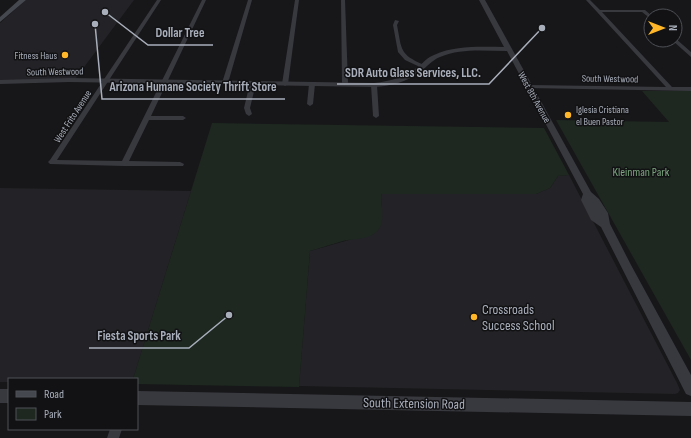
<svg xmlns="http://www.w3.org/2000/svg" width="691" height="438" viewBox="0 0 691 438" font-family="'Sofia Sans Condensed',sans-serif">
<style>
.built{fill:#232327}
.green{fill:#1e2820}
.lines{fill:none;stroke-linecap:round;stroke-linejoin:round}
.minor{fill:#38393f;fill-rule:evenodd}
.tertiary{fill:#38393f;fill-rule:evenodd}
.secondary{fill:#45484f;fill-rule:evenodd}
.poi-dot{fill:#ffb729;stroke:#121214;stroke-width:1.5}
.labels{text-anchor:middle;stroke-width:3;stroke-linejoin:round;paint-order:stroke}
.far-poi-label{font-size:10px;fill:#a8aeba;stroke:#121214;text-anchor:end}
.far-street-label{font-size:10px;fill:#a8aeba;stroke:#121214}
.park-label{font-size:12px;fill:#7da780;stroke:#121214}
.near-poi-label{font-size:14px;fill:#a8aeba;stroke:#121214;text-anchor:start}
.near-street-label{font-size:14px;fill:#a8aeba;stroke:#121214}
.leader{fill:none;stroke:#a8aeba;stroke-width:1.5}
.callout-dot{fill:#a8aeba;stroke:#121214;stroke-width:1.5}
.callout-label{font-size:13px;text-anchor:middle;font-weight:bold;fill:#a8aeba;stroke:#121214;stroke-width:3;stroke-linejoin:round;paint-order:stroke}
</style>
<rect width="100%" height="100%" fill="#171719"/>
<path class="built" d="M26 0H134L76 78 0 81V23Z
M569 175 677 383 680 390 678 393 675 394 299 386 310 251 349 240 382 221 381 194H536L550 188 558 176Z
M0 188 191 191 133 379H9V382H0Z"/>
<path class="green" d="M642 91H691V360L556 120 669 122Z
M212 123 544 128 569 175 558 176 550 188 536 194H381C381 203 384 216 381 225 374 241 356 238 343 241 332 244 321 248 310 251L299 387 137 384V379H133Z"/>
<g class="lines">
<path class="minor" d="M157 0H161L57 160 122 161 202 0H206L151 116H183L186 118 183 120H149L129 161 180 162 184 164 183 166H124L50 164 48 162 50 160Z
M248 0H252L228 83 223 84 222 83Z
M295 0H299L288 84 285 86 282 84Z
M341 0H345L348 84 345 86 342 84Z
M586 0H590L600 10H645L652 16 651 19 642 12H602L672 87H691V91L528 88 527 87 530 85 666 87Z
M395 20 399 21 397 25C402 50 399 54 424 65V67H420L405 60 398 52 393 25Z
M675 38 691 52V57L673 41 672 40H675Z
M253 81 256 83 250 108 252 114 249 116 246 114 244 108 250 83Z
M312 82 315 84 313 104 310 106 307 104 309 84Z
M374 83 377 85 379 116 376 118 373 116 371 85Z
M110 429H122L119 438H107Z"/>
<path class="tertiary" d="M479 0H485L591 192 599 199 608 213 610 224 631 265 691 375V396L686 394 601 227 591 220 581 200 583 194 507 51C484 51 461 48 440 57 432 60 427 67 420 72 406 82 391 86 374 87L69 82 0 84V80L69 78 374 83C391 81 406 77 419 66 424 62 428 57 434 55 456 45 481 47 504 47Z
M0 389H9V403H0Z
M137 391 691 402V416L137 405Z"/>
<path class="secondary" d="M19 0H26L0 22V17Z"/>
</g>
<g class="poi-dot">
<circle cx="65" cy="55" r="4"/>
<circle cx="568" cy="115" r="4"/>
<circle cx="474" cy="317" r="4"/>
</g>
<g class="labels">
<g class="far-poi-label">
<text x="57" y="59">Fitness Haus</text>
<text x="576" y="113" text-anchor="start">Iglesia Cristiana<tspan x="576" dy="12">el Buen Pastor</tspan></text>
</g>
<g class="far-street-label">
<text transform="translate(55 71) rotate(-1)" y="4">South Westwood</text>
<text transform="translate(610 78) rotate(1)" y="4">South Westwood</text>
<text transform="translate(535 97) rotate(61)" y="4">West 8th Avenue</text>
<text transform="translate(72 116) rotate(-57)" y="4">West Frito Avenue</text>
</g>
<g class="park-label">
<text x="641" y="176">Kleinman Park</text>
</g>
<g class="near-poi-label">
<text x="482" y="314">Crossroads<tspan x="482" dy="16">Success School</tspan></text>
</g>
<g class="near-street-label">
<text transform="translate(414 403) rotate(1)" y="5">South Extension Road</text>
</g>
</g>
<path class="leader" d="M105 12L148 45H213M542 28L489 84H337M95 24L102 99H285M229 315L189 348H89"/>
<g class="callout-dot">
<circle cx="105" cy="12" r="4"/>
<circle cx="542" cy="28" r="4"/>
<circle cx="95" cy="24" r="4"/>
<circle cx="229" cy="315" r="4"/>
</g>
<g class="callout-label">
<text x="180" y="37">Dollar Tree</text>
<text x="413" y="77">SDR Auto Glass Services, LLC.</text>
<text x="193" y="91">Arizona Humane Society Thrift Store</text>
<text x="139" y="340">Fiesta Sports Park</text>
</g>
<rect x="8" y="378" width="130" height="52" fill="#121214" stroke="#4e5056"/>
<rect x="16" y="391" width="20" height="6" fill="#45484f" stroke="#4e5056"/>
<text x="44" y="398" font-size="12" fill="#a8aeba">Road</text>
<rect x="16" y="408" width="20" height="12" fill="#1e2820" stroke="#4e5056"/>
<text x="44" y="418" font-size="12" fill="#a8aeba">Park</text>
<g transform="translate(663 28) rotate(90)"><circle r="19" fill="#121214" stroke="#4e5056"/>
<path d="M0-3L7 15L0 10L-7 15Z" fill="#ffb729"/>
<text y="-6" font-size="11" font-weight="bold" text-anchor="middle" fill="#a8aeba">N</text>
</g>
</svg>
